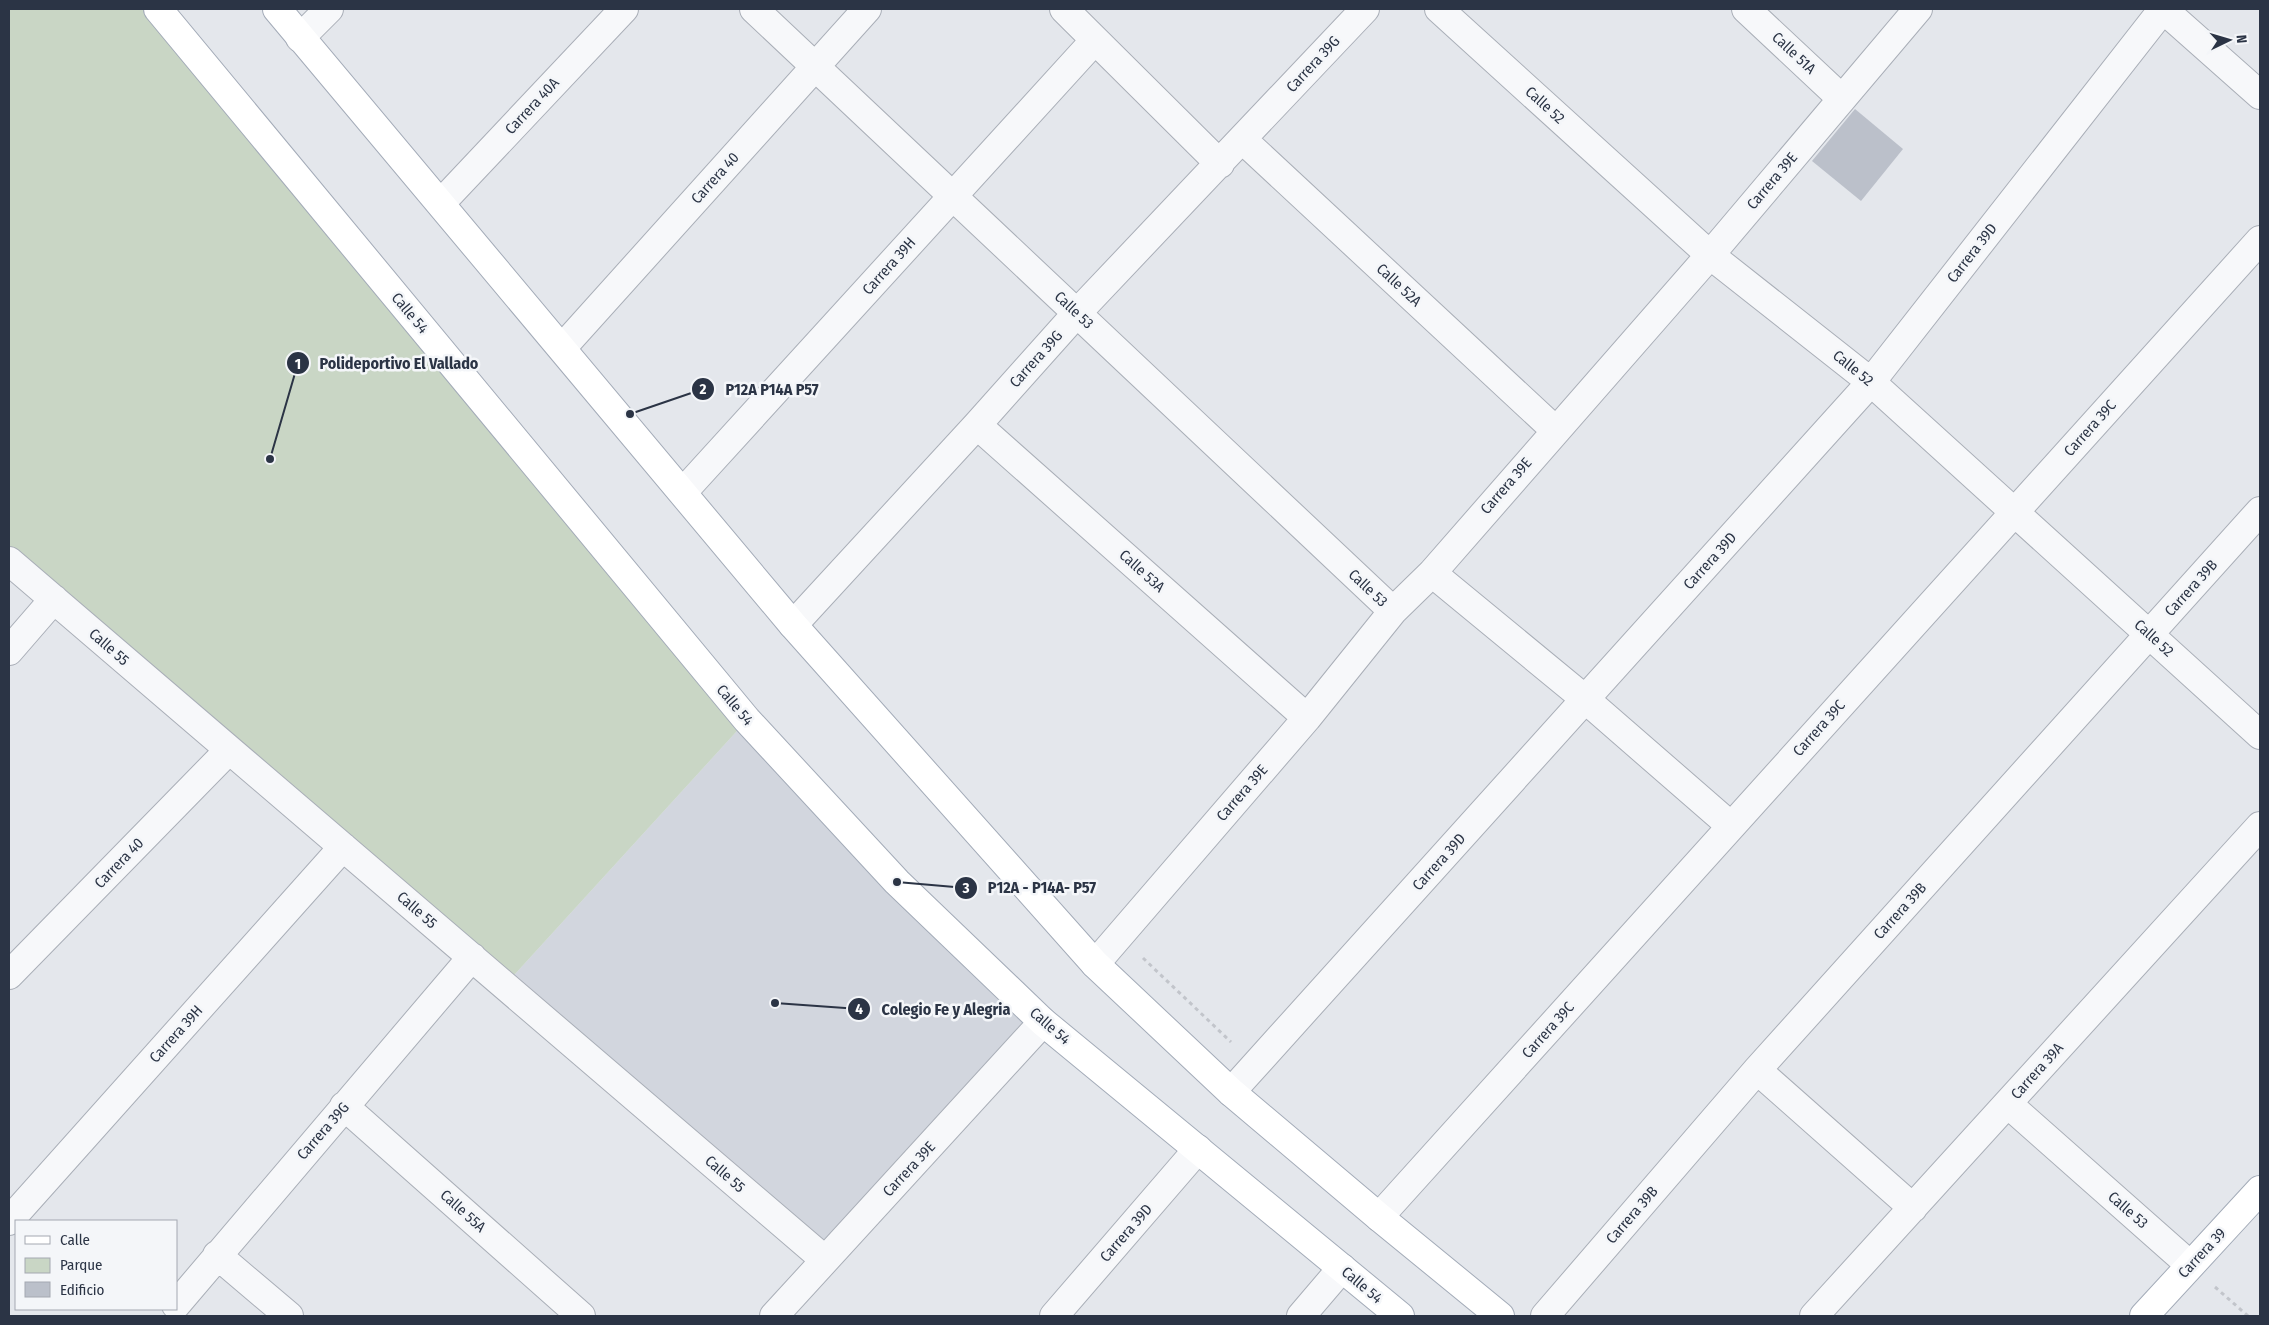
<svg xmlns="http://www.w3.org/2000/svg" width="2269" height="1325" viewBox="0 0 2269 1325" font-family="'Fira Sans Condensed',sans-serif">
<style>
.built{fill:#d2d6de}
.green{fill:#c9d6c5}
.building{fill:#bbc0ca}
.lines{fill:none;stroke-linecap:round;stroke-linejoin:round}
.minor-casing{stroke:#a9aeb7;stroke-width:30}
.major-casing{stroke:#a3abb8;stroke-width:30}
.path{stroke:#c2c5cb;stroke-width:3;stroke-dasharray:4 4;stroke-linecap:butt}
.minor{stroke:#f7f8fa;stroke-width:28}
.major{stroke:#fff;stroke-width:28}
.labels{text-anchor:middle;stroke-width:5;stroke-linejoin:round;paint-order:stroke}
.street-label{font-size:15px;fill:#2b3445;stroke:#f4f6f9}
.leader{fill:none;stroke:#2b3445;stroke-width:2}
.callout-dot{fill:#2b3445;stroke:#f4f6f9;stroke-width:2}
.mark-label{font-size:15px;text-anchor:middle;font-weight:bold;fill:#fff}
.callout-label{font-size:16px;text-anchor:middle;font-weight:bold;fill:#2b3445;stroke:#f4f6f9;stroke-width:5;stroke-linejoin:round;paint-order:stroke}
</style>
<rect width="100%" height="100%" fill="#e4e7ec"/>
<path class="built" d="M747 720 1043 1022 825 1260 505 985Z"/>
<path class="green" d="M9 9H158L747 720 505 985 9 561Z"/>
<path class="building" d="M1855 109 1903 149 1861 201 1812 161Z"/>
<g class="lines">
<defs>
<path id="minor" d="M754 9 1393 611
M1064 9 1220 164
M1439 9 1710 255 1871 382 2260 735
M1746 9 1841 98
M2163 9 2260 95
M300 38 329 9
M1243 140 1555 430
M441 203 624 9
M562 348 867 9
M977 425 1307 718
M683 492 1095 40
M9 561 825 1260
M1432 573 1585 699 1731 826
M793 625 977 425 1077 313 1365 9
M9 651 54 599
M1095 964 1307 718 1393 611 1432 573 1710 255 1918 9
M9 975 229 750
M1757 1070 1913 1208
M1231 1092 1871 382 2163 9
M2008 1104 2190 1265
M344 1106 581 1316
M1379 1217 2260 240
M9 1221 343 847
M217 1255 289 1316
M176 1305 472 957
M774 1316 1043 1022
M1054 1316 1198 1149
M1301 1316 1342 1268
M1545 1316 1757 1070 2260 511
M1814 1316 2260 826"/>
<path id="major" d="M158 9 747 720 897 882 1043 1022 1400 1316
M277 9 793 625 1095 964 1231 1092 1379 1217 1500 1316
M2144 1316 2260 1190"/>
</defs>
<use href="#minor" class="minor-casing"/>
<use href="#major" class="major-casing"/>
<path class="path" d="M1143 958 1231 1042
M2215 1287 2248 1316"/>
<use href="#minor" class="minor"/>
<use href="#major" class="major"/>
</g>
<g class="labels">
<g class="street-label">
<text transform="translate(1794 53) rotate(43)" y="5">Calle 51A</text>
<text transform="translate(1313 64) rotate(-47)" y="5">Carrera 39G</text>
<text transform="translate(1545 105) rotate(42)" y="5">Calle 52</text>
<text transform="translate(532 106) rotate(-47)" y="5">Carrera 40A</text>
<text transform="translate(715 178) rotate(-48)" y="5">Carrera 40</text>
<text transform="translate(1772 181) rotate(-50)" y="5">Carrera 39E</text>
<text transform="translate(1972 253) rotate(-52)" y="5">Carrera 39D</text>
<text transform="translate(889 266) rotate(-48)" y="5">Carrera 39H</text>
<text transform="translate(1399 285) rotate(43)" y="5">Calle 52A</text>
<text transform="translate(1074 310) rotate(43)" y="5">Calle 53</text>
<text transform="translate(410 313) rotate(50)" y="5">Calle 54</text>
<text transform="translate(1036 359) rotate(-48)" y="5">Carrera 39G</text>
<text transform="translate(1853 368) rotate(39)" y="5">Calle 52</text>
<text transform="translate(2090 428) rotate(-48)" y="5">Carrera 39C</text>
<text transform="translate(1506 486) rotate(-49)" y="5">Carrera 39E</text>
<text transform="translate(1710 561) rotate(-48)" y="5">Carrera 39D</text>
<text transform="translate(1142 571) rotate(42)" y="5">Calle 53A</text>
<text transform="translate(1368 588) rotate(43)" y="5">Calle 53</text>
<text transform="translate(2191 588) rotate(-48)" y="5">Carrera 39B</text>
<text transform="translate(2154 638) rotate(42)" y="5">Calle 52</text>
<text transform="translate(109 647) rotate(41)" y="5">Calle 55</text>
<text transform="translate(735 705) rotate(50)" y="5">Calle 54</text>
<text transform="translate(1819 728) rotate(-48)" y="5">Carrera 39C</text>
<text transform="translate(1242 793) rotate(-49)" y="5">Carrera 39E</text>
<text transform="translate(1439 862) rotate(-48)" y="5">Carrera 39D</text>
<text transform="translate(119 863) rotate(-46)" y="5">Carrera 40</text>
<text transform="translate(417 910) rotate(41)" y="5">Calle 55</text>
<text transform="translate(1900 911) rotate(-48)" y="5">Carrera 39B</text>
<text transform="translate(1050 1026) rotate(41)" y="5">Calle 54</text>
<text transform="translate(1548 1030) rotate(-48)" y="5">Carrera 39C</text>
<text transform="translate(176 1034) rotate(-48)" y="5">Carrera 39H</text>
<text transform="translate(2037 1071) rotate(-48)" y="5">Carrera 39A</text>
<text transform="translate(323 1131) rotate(-49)" y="5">Carrera 39G</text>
<text transform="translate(909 1169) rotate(-47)" y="5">Carrera 39E</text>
<text transform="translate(725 1174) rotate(41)" y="5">Calle 55</text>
<text transform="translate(2128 1210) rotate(41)" y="5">Calle 53</text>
<text transform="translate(463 1211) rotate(42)" y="5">Calle 55A</text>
<text transform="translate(1632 1215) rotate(-49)" y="5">Carrera 39B</text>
<text transform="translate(1126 1233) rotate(-49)" y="5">Carrera 39D</text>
<text transform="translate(2202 1253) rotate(-47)" y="5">Carrera 39</text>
<text transform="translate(1362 1285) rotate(40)" y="5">Calle 54</text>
</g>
</g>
<path class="leader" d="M270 459L298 363M630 414L703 389M897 882L966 888M775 1003L859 1009"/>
<g class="callout-dot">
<circle cx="270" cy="459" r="5"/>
<circle cx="630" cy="414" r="5"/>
<circle cx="897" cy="882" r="5"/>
<circle cx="775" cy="1003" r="5"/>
<circle cx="298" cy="363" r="12"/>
<circle cx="703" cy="389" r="12"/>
<circle cx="966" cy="888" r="12"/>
<circle cx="859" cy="1009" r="12"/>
</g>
<g class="mark-label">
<text x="298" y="369">1</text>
<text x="703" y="394">2</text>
<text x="966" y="893">3</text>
<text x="859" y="1014">4</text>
</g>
<g class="callout-label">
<text x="399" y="369">Polideportivo El Vallado</text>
<text x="772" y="395">P12A P14A P57</text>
<text x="1042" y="893">P12A - P14A- P57</text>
<text x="946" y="1015">Colegio Fe y Alegria</text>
</g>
<rect width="2269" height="1325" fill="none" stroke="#2b3445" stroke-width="20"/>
<rect x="15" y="1220" width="162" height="90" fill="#f4f6f9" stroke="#a4a8b1"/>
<rect x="25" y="1236" width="25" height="8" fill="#ffffff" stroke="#a4a8b1"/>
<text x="60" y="1245" font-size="15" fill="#2b3445">Calle</text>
<rect x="25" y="1258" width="25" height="15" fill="#c9d6c5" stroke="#a4a8b1"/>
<text x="60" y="1270" font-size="15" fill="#2b3445">Parque</text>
<rect x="25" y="1282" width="25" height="15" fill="#bbc0ca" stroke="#a4a8b1"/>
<text x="60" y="1295" font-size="15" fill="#2b3445">Edificio</text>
<g transform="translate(2229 40) rotate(85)" stroke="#f4f6f9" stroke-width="4" paint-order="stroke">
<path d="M0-4L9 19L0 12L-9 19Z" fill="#2b3445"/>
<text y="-8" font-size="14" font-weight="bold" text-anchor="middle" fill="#2b3445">N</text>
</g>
</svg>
